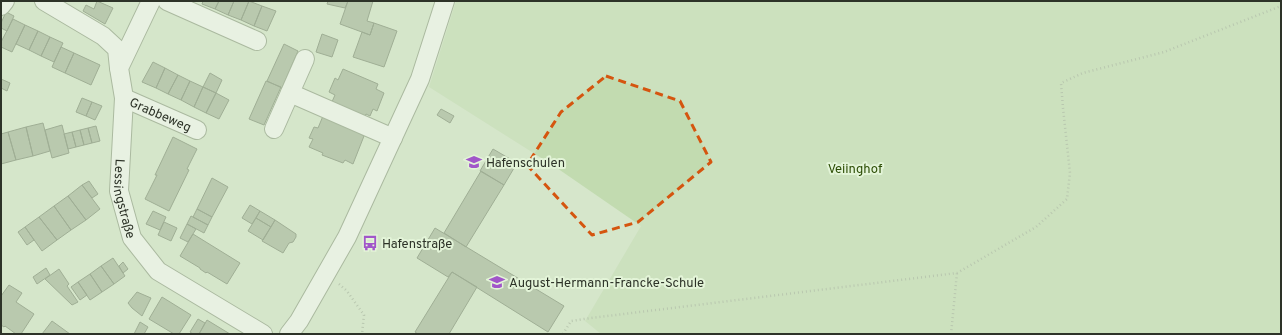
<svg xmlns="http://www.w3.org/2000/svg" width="1282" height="335" viewBox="0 0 1282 335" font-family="Overpass,sans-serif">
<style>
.green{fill:#c2dbb0}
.building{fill:#97a68c;stroke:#5e6c54}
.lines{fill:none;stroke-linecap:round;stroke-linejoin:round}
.minor-casing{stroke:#77856c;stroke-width:20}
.path{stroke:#96a38e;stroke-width:2.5;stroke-dasharray:1 3;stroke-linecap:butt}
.minor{stroke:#fff;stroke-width:18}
.marked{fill:none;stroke:#d5550f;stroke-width:3;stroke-dasharray:8 5;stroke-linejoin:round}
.labels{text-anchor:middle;stroke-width:4;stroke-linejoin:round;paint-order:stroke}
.street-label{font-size:13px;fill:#2d3328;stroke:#e3f4d8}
.poi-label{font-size:13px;fill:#2d3328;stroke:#e3f4d8;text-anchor:start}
.park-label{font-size:13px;fill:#2c4d05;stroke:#e3f4d8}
</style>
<rect width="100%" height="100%" fill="#d6e6cb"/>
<path class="green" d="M456 1H1281V334H601L585 321 641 226 554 166 429 87Z"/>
<path class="building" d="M97 1 113 8 105 24 83 11 86 5 94 9Z
M203 1H219L215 9 202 4Z
M219 1H234L228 15 215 9Z
M234 1H249L241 20 228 15Z
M249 1 262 6 254 26 241 20Z
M328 1H348L345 8 327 4Z
M348 1H373L367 21 374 23 370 35 340 24Z
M262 6 276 11 267 31 254 26Z
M6 12 14 16 7 31 1 28V23Z
M13 19 25 25 12 52 1 47V42Z
M374 23 397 31 384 67 353 57 362 32 370 35Z
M25 25 38 31 29 50 16 44Z
M38 31 50 37 41 56 29 50Z
M322 34 338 40 332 57 316 52Z
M50 37 63 43 54 62 41 56Z
M284 44 298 51 282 88 267 81Z
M61 47 74 53 65 73 52 67Z
M74 53 100 65 91 85 65 73Z
M153 62 165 68 156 88 142 82Z
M165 68 178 75 168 94 156 88Z
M343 69 378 84 376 89 384 93 377 111 373 109 370 116 366 114 364 118 331 104 335 95 329 92 335 78 338 80Z
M210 73 222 80 216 93 203 87Z
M178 75 190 81 181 100 168 94Z
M1 79 10 83 7 91 1 88Z
M190 81 203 87 194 107 181 100Z
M266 81 281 87 264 125 249 119Z
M203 87 216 93 206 113 194 107Z
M216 93 229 100 219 119 206 113Z
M82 98 92 102 86 116 76 112Z
M92 102 102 106 95 120 86 116Z
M441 109 454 116 450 123 437 115Z
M323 116 358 131 357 132 364 136 353 164 345 160 343 163 322 155 323 153 309 147 313 139 309 138 314 127 318 128Z
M43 123 50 151 33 156 26 127Z
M62 125 69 153 52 158 45 130Z
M96 126 100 141 92 143 88 128Z
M26 127 33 156 16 160 8 132Z
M88 128 92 143 84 145 80 130Z
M80 130 84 145 76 147 72 132Z
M8 132 16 160 1 164V134Z
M72 132 76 147 68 149 64 134Z
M173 137 197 149 187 169 189 170 169 211 145 199 157 175H155Z
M493 149 517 163 504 185 480 171Z
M481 171 504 185 466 247 444 233Z
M212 178 228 187 212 217 197 209Z
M89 181 98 194 92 198 82 185Z
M82 185 100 209 86 220 68 196Z
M68 196 86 220 71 230 54 206Z
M250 205 260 211 252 224 242 218Z
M54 206 71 230 57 240 39 217Z
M197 209 212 217 208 225 193 217Z
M153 211 166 217 160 230 146 224Z
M260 211 275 220 271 227 256 218Z
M191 216 208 225 204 233 187 224Z
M39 217 57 240 42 251 25 227Z
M256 218 271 227 263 240 248 231Z
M275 220 296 234V237L293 242 289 243 283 253 262 241Z
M164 222 177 228 171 241 158 235Z
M187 224 196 229 188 242 180 238Z
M25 227 34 240 27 245 18 232Z
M435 228 564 306 548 332 452 272 448 277 417 258Z
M193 234 240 263 227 284 207 272 206 273 200 269V268L180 256Z
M113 258 125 276 114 284 101 266Z
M123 262 128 269 123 273 119 266Z
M101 266 114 284 102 292 90 274Z
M46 268 50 275 37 284 33 277Z
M59 269 69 284 67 286 78 302 72 305 45 279Z
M452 272 477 287 449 334H418L415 332Z
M90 274 102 292 90 300 78 282Z
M78 282 87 295 80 300 71 287Z
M9 285 22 293 16 302 34 314 21 334H16L5 326 4 327 1 325V296Z
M137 292 151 298 142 316 132 308 128 303Z
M162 297 191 315 179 334H174L149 319Z
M198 319 205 323 199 334H193L190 332Z
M207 320 230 334H199Z
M52 321 70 334H42Z
M140 322 148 327 144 334H134Z"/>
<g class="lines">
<defs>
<g id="minor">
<path d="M44 1 103 36 117 49 119 68"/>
<path id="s1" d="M151 1 119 68 124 98 119 191 132 238 158 271 263 334"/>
<path d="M167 1 257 41"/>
<path d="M1 6 5 1"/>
<path d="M290 93 393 138"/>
<path id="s2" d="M124 98 197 130"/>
<path d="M274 129 305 59"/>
<path d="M289 334 299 321 347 237 420 79 445 1"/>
</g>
</defs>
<use href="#minor" class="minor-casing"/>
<path class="path" d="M339 284 347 291 364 315 362 334
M563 334 571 321 591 318 957 273 1036 227 1067 199 1070 173 1063 108 1061 83 1083 73 1164 52 1281 6
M951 334 957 273"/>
<use href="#minor" class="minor"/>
</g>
<path d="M0 0H1282V335H0ZM606 76 680 101 711 162 638 222 592 235 527 165 561 112Z" fill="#d6e6cb" fill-opacity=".55" fill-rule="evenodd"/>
<path class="marked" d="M606 76 680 101 711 162 638 222 592 235 527 165 561 112Z"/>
<defs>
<symbol id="school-bare" viewBox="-9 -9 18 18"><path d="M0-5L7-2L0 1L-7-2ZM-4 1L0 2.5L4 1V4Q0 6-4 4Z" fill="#a156c9" stroke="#e3f4d8" stroke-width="2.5" paint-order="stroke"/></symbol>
<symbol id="bus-bare" viewBox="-9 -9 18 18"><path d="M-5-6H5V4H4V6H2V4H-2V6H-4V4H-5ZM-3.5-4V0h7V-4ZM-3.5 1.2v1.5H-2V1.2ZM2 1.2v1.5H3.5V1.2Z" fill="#a156c9" stroke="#e3f4d8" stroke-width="2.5" paint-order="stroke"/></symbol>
</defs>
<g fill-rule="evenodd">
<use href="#school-bare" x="463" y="151" width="22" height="22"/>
<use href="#bus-bare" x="359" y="232" width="22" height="22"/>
<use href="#school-bare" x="486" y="271" width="22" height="22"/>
</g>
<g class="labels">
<g class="street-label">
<text dy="5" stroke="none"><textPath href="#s2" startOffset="40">Grabbeweg</textPath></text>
<text dy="5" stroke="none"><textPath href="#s1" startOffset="206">Lessingstraße</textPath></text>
</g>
<g class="poi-label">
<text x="486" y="167">Hafenschulen</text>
<text x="382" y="248">Hafenstraße</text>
<text x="509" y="287">August-Hermann-Francke-Schule</text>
</g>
<g class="park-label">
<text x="855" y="173">Veiinghof</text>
</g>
</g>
<rect width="1282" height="335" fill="none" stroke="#2d3328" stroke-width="4"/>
</svg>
